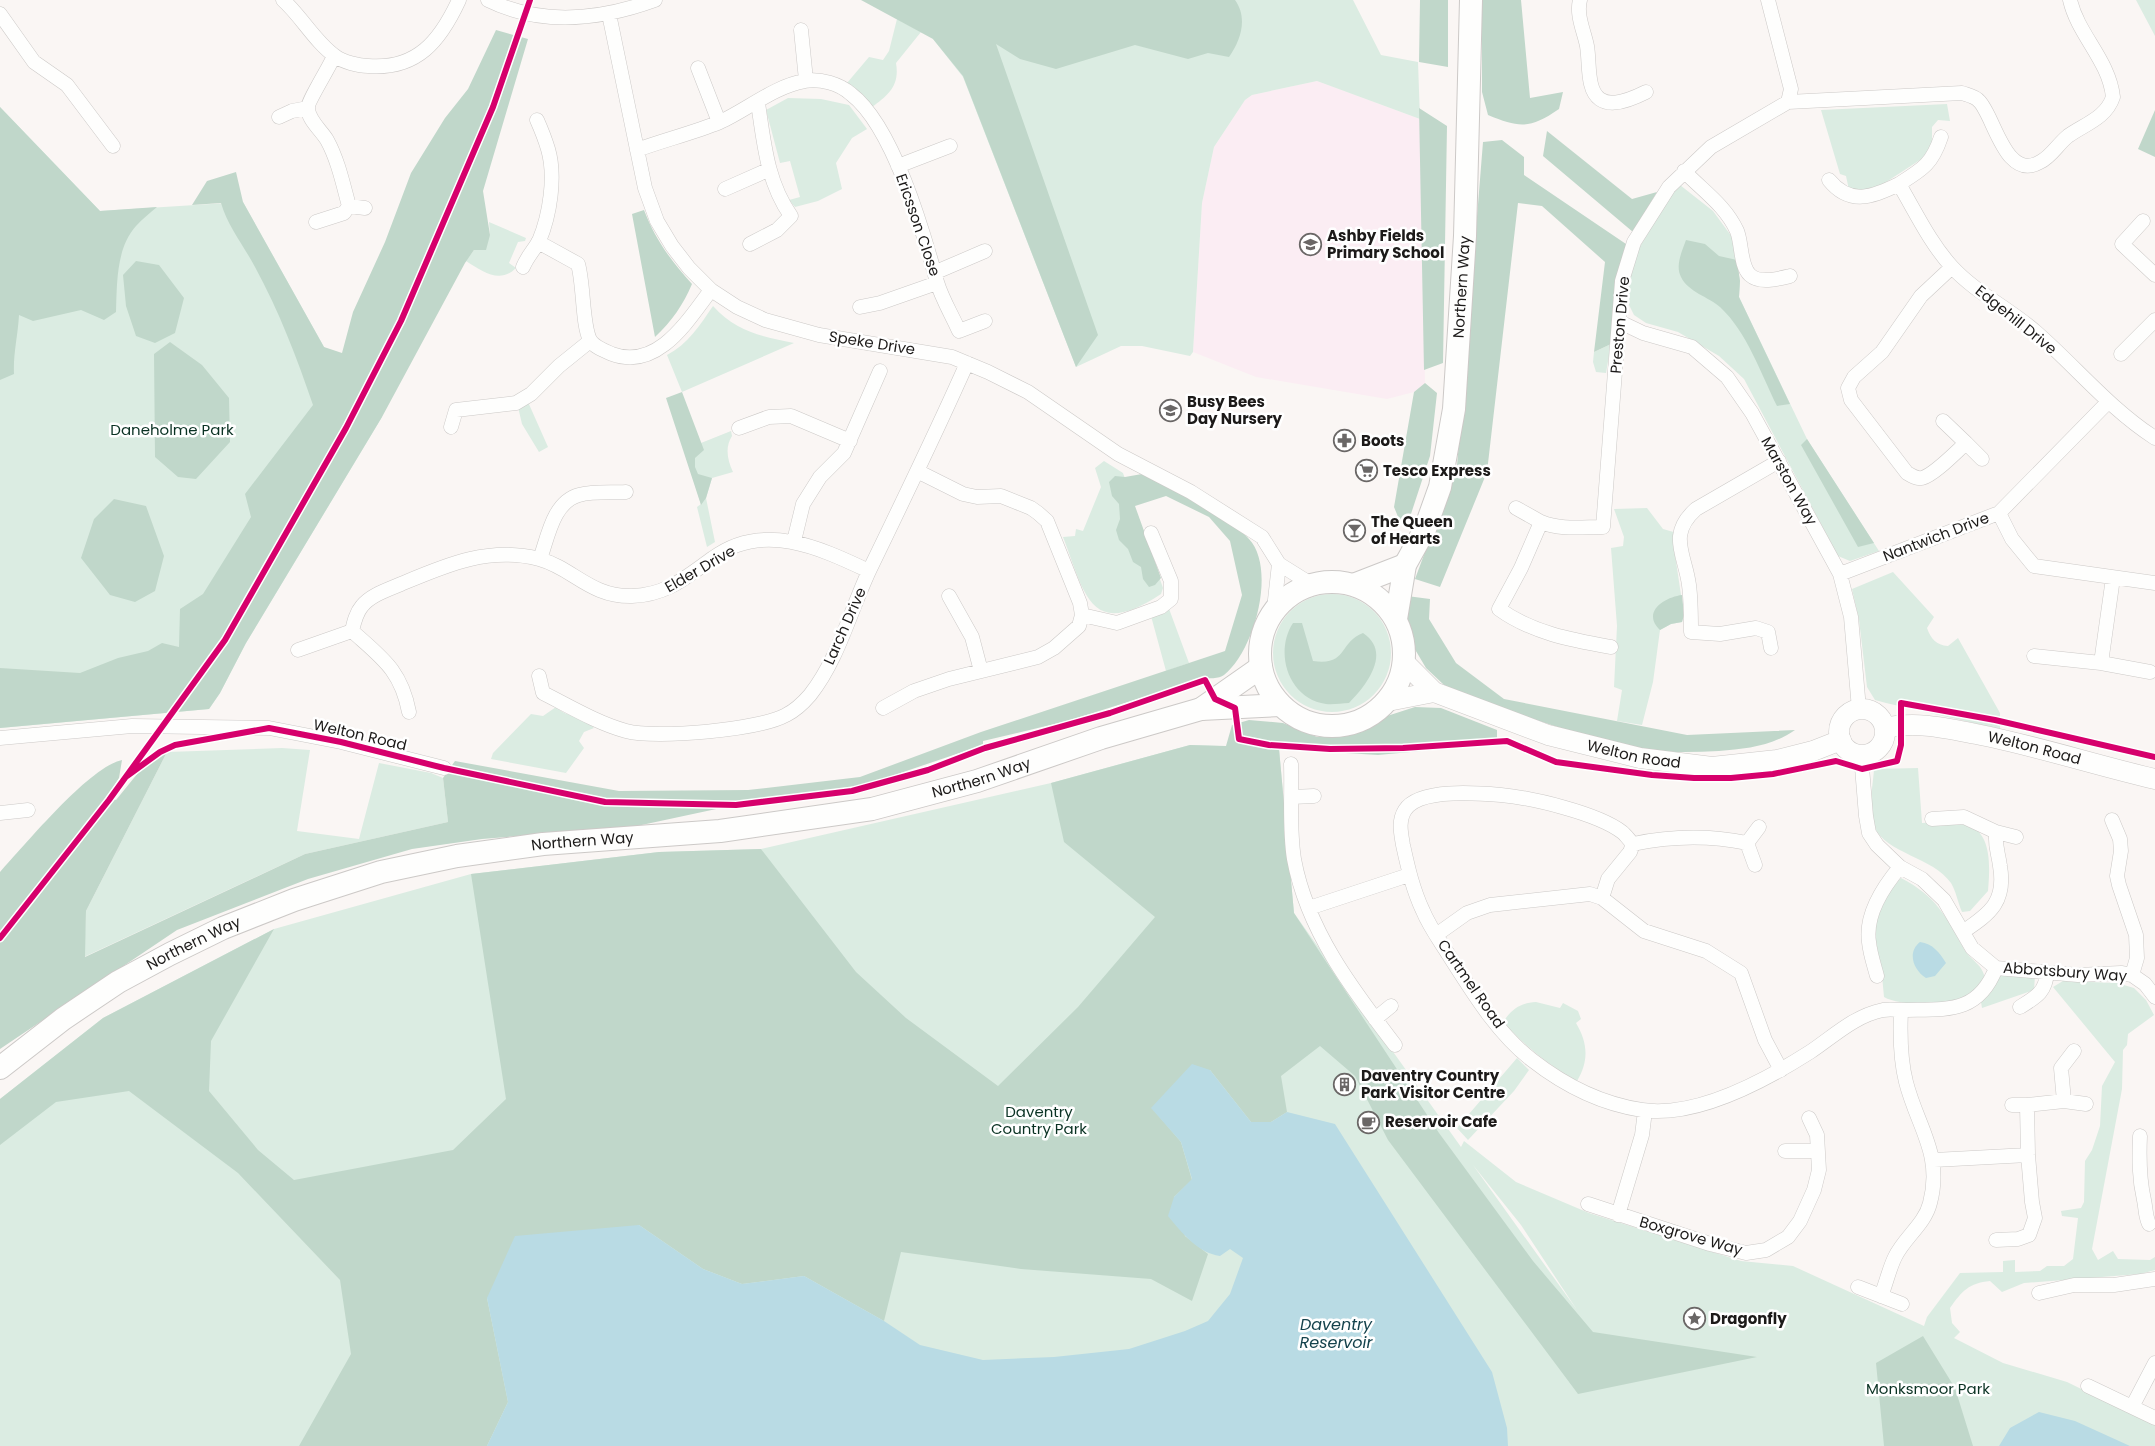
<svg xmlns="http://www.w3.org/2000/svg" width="2155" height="1446" viewBox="0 0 2155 1446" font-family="Poppins,sans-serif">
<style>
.education{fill:#fbedf3}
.green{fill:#dbece2;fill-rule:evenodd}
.forest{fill:#c0d7ca}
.water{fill:#b9dbe4}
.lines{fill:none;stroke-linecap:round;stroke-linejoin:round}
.street-casing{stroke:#ccc9c7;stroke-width:15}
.secondary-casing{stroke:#ccc9c7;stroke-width:21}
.primary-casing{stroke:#ccc9c7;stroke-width:24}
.street{stroke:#fefefd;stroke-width:14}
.secondary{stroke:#fefefd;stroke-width:20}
.primary{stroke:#fefefd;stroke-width:22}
.cycleway-casing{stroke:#fff;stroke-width:9}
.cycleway{stroke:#d6006c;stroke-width:6}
.labels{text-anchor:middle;stroke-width:5;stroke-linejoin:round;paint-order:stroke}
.street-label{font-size:15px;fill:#1c1a19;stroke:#fff}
.poi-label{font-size:15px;font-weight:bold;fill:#1c1a19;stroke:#fff;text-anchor:start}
.park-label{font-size:15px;fill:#0a3223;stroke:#fff}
.water-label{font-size:16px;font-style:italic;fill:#14424c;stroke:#fff}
</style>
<rect width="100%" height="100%" fill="#faf6f4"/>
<path class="education" d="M1317 81 1420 119 1425 383 1414 392 1387 399 1256 377 1193 352 1202 203 1214 147 1245 100 1252 95Z"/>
<path class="green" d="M969 0H1353L1381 55 1418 62 1420 119 1317 81 1252 95 1245 100 1214 147 1202 203 1193 352 1190 356 1142 346H1121L1076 367 963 77 933 39Z
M2136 0H2155V36Z
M897 19 921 32 896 63C900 86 888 95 872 107L857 90 847 83 869 57 883 60 889 51Z
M788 98 821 99 849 105 867 129 852 138 836 163 842 189 818 201 795 207 789 200 800 197 790 161 780 163 766 110Z
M1947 104 1950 121 1938 120 1932 127V144L1923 158 1877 188 1863 191 1849 190 1846 176 1840 174 1821 110Z
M0 107 100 211 243 202 324 347 382 417 246 643 220 693 209 709 0 728Z
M1680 185 1713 211 1732 237 1740 281 1739 297 1807 439 1879 551 1850 561 1838 556 1744 379 1719 356 1678 332 1646 323 1634 315 1626 299 1630 263 1669 198Z
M489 222 526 238 525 241 518 242 509 263 516 268C500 284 483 272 466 261L474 250 490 235Z
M713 306C737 332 760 336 794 343L682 392 667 355C688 344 700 325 713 306Z
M1611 344 1606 373 1596 372 1593 362 1594 352Z
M528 402 548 447 539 452 522 424 518 407Z
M731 431 732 436C725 447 727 459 733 472L712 478 706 498 715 542 707 547 697 507 701 504 686 457 701 443Z
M1104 461 1123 473 1163 588 1161 594C1090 641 1085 594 1063 537L1075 536 1076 529 1083 531 1101 487 1095 468Z
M1647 508 1663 529 1677 533 1674 548 1684 615 1682 622 1671 624 1660 630 1653 682 1642 725 1617 721 1622 690 1614 687 1617 626 1611 548 1623 546 1624 537 1614 509Z
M1893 572 1934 617 1927 628C1931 639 1936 645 1948 646L1958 638 2000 713V729L1886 703 1875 700 1867 687 1859 620 1852 589Z
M1273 653a59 59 0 1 1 118 0a59 59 0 1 1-118 0Z
M1168 606 1189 663 1166 671 1151 616Z
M556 707C569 719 582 714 594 728L584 732 579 741 584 748 566 773 491 759 493 753 531 714 543 716Z
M1190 745 1279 748 1294 913 1461 1147 1464 1141 1516 1182 1589 1213 1741 1261 1793 1266 1924 1326 1927 1317 1960 1273 2003 1272V1261L2015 1260V1272L2040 1271 2047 1266H2064L2073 1259 2078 1218 2062 1216 2061 1211 2081 1208 2084 1202 2085 1161 2092 1150 2100 1126 2102 1086 2115 1062 2053 987 2063 981 2117 983 2134 988 2146 1000 2154 1015 2128 1034 2127 1045 2123 1050 2122 1089 2092 1249 2098 1260 2113 1251 2118 1259 2150 1260 2155 1257V1270L2140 1274 2024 1283 2002 1292 1990 1281C1969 1283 1962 1291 1950 1308L1952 1323 1960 1332 1954 1338 2003 1363 2067 1382 2155 1425V1446H0V1099L103 1018 274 929 471 874 659 852 761 849 1051 783ZM1473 1165 1521 1225 1577 1310Z
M282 748 310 750 297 831 359 839 379 763 431 773 443 778 448 822 305 854 84 957 86 911 167 752Z
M1918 768 1922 823C1934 823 1949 821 1961 823 1993 828 1990 866 1988 891L1970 911 1962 912C1958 903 1956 891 1951 883 1933 857 1887 854 1874 827 1867 811 1873 787 1874 769Z
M1901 878C1937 897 1945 915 1964 949 1971 961 1983 964 1985 979 1978 988 1970 997 1958 1000 1941 1005 1899 1006 1884 997L1881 965 1873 943 1874 922 1885 896Z
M1998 975 2035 976 2034 990 1982 1008 1981 1002Z
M1536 1002 1560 1008 1563 1003 1578 1011 1581 1019 1576 1023C1588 1043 1589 1061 1577 1081 1548 1065 1525 1046 1503 1022 1512 1009 1520 1003 1536 1002Z
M1517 1058 1529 1070 1514 1091 1468 1140 1457 1128Z"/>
<path class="forest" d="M861 0H1235C1248 18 1241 40 1229 57L1208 53 1188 59 1135 45 1056 69 1020 59 996 44 1098 335 1076 367 963 76 933 39Z
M1420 0H1448V67L1419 62Z
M1482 0H1521L1530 98 1563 92 1559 109C1530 129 1520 128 1488 115L1482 92Z
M496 30 528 39 483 191 490 235 486 250H474L465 263 382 417 246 643 220 693 209 709 0 728V668L80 673 118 658 148 651 162 643 179 647 180 609 203 594 251 517 245 494 313 405C297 358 279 311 255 267 244 246 228 227 221 203L192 205 207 181 236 172 243 202 324 347 342 353 353 312 385 242 411 173 445 118 468 89Z
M0 107 100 211 157 207C150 213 142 219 136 226 116 248 117 284 116 312L104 320 81 310 33 321 19 315C18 335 13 354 14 374L0 380Z
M1419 108 1447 126 1443 363 1424 370Z
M2155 110V157L2138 149Z
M1547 131 1632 199 1657 192 1633 232 1543 156Z
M1502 140 1524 157V175L1626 244 1616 280 1611 344 1594 352 1605 262 1542 206 1518 203 1487 472 1440 587 1415 579 1457 466 1483 142Z
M644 210C655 239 671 261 692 284 683 305 672 321 655 337L632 214Z
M1686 240 1705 244 1719 256 1737 260 1740 281 1739 297 1790 404 1777 406C1761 374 1747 332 1720 307 1709 297 1688 292 1681 277 1675 266 1682 251 1686 240Z
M136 261 159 265 184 298 175 333 155 343 136 336 126 306 123 275Z
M170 342 202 365 229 398 230 442 196 479 178 477 155 457 154 354Z
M1425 383 1437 393 1430 456 1410 517 1401 524 1394 507 1414 392Z
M682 392 704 450 695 458V467L698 474 712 478 706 498 701 505 666 398Z
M1807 439 1874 543 1858 547 1801 445Z
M1142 474C1178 493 1222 509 1249 539 1277 569 1254 652 1224 675 1219 679 1208 678 1202 679L1067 721 983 741V745L865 785 767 798 637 826 482 839 412 849 308 879 177 930 0 1049V872C26 844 89 767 122 760L119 778 107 797 116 800 142 768 167 752 86 911 85 957 305 854 448 822 443 778 455 761 619 791 748 790 860 777 981 732 1225 651 1242 595 1230 541 1209 517 1166 496 1135 506 1161 578 1155 585 1149 587 1143 579 1141 567 1133 562 1128 549 1119 540 1116 530 1120 519 1119 504 1112 496 1109 482 1115 476 1125 477Z
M114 499 146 506 164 556 155 591 135 602 110 595 81 558 94 519Z
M1682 595 1684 615 1682 622 1671 624 1660 630C1641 612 1665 597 1682 595Z
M1407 596 1430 599 1429 619 1456 663 1504 699 1687 735 1795 730C1772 746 1746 749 1719 751 1696 752 1673 753 1650 750 1590 742 1519 713 1460 694L1444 685 1426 668 1410 641 1402 614Z
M1293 623H1302L1313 661C1348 666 1338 643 1363 633 1392 652 1367 685 1349 703 1342 703 1333 705 1326 704 1288 699 1274 652 1293 623Z
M1415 707 1441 708 1497 730V744L1378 755 1279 749 1294 913 1439 1133 1533 1261 1593 1332 1757 1357 1578 1394 1388 1140 1355 1076 1320 1046 1281 1076 1287 1112 1271 1122H1251L1210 1070 1152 1108 1181 1142 1192 1180 1174 1197 1185 1236 1208 1254 1192 1301 1151 1279 1021 1269 901 1252 884 1321 804 1276 742 1284 703 1269 639 1225 487 1298 508 1402 487 1446H299L351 1354 340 1280 238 1173 129 1091 56 1102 0 1145V1099L103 1018 274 929 211 1041 209 1091 258 1150 294 1180 453 1150 506 1099 471 874 659 852 761 849 856 972 906 1018 998 1086 1078 1007 1155 917 1064 842 1051 783 1190 745 1226 746 1232 725 1249 720 1283 723 1317 737 1340 736 1368 728 1387 716Z
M1923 1336 1955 1388 1973 1446H1884L1876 1363Z"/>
<path class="water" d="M1920 942C1933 944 1939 952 1946 963L1935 976 1926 978C1913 970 1907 952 1920 942Z
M1192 1064 1210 1070 1251 1122H1271L1287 1112 1335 1124 1492 1372 1507 1428 1508 1446H487L508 1402 487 1298 515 1236 639 1225 703 1269 742 1284 804 1276 884 1321 920 1345 983 1360 1054 1357 1129 1349 1185 1331 1208 1321 1230 1294 1243 1258 1230 1249 1220 1256C1198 1253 1182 1233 1168 1216L1174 1197 1192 1179 1181 1142 1151 1108Z
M2039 1412 2075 1421 2130 1446H1999L2010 1428Z"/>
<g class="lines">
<defs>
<path id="street" d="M283 0C301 16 316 43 335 56 343 62 359 66 368 66 417 70 440 41 459 0
M488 0C541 26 600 20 655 0
M1580 0C1576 15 1584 31 1587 46 1589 58 1588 72 1591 84 1598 114 1628 101 1646 92
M1768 0 1791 89 1788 102
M0 14 34 62 67 85 113 146
M609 14 645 188 657 221 672 246 689 268 711 290 737 307 765 320 819 335 952 357 988 372 1028 392 1118 454 1191 492 1262 537 1279 564 1311 584
M801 30 806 80
M698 68 719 122
M279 117 292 111 308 108
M637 150C664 140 693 133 720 122 748 109 775 86 805 81 820 78 840 84 851 94 893 126 923 231 937 282 942 299 952 315 959 331L985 321
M898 166 950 146
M1684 171C1703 191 1725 205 1737 231 1742 243 1740 266 1750 275 1760 284 1778 279 1790 276
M1829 180C1850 206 1873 197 1899 184 1915 211 1930 243 1952 267 1976 293 2010 309 2036 332 2076 367 2110 409 2155 438
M1899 184C1923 169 1932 164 1941 137
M725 189 768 170
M349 206 365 208
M2143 221 2122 244 2155 275
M316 222 344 213 349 206C343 184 338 160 327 140 321 130 307 119 308 107 308 101 330 66 334 56
M538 242 578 264C584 285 582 324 590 340 594 347 605 351 612 354 658 371 688 320 711 290
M750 244 777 230 791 216C767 182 764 143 758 103
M523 267C527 257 534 250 539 241 550 215 556 176 548 149 545 139 541 129 537 120
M936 272 985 251
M860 307 880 303 937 283
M1620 322 1643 333 1692 347 1727 377 1752 413 1840 574 1851 617 1859 709
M2121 354 2155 320
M1943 421 1966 443C1956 452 1934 475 1922 478 1917 479 1912 476 1907 473L1851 400 1848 388 1854 377 1882 352 1921 296 1952 267
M451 427 456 410 516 403 531 394 559 366 590 341
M739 428 769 417 791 416 850 441
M1966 443 1982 459
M1516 508 1541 522
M1999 513 2012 539 2034 566 2155 583
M794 541 803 504 820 477 844 453 880 371
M540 559C548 537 553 502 579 495 593 491 612 493 626 492
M1840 574 1999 513 2108 402
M949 596 972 637 981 671
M1274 609 1279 564
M1082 615 1117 623 1161 607 1171 599V581L1151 533
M352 631C354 622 356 613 362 606 371 595 387 590 401 584 446 565 489 546 539 559 573 568 590 597 632 596 667 595 686 577 713 558 763 521 820 548 869 571
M1611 647C1572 640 1532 633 1499 609L1521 568 1541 522C1560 530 1582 527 1603 527L1622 281 1634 242 1669 187 1711 147 1788 102 1962 93C1968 95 1975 96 1979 101 1994 115 2005 182 2040 162 2051 157 2058 144 2068 136 2085 124 2106 118 2113 97 2109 60 2078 35 2070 0
M1771 648 1768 632 1756 628 1720 634 1691 632C1691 616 1691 600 1689 585 1685 554 1667 535 1696 509L1779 461
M298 650 352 631C382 658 401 670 409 712
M2034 656 2101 663 2113 578
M2101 663 2150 672
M539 676 543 693C569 706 597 723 626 731 656 739 759 730 786 715 794 711 804 702 810 695 839 658 850 611 870 569 903 501 936 433 967 363
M883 708 914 691 949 679 1038 657 1054 648 1079 626 1082 615 1080 603 1047 521 1038 513 1031 508 1001 496 977 497 963 494 919 472
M0 738 132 726 269 728 341 742 444 768
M1861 755 1866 816 1869 833 1877 845 1900 867 1922 879 1944 900 1972 948 1996 968
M1291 764C1292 795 1289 828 1294 859 1307 930 1352 989 1395 1045
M1292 797 1314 796
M0 813 28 810
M1932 819 1964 817 1996 832 2016 837
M2112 820 2120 839 2121 851 2117 876 2119 885 2136 935 2137 958 2132 975
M1747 843 1755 865
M1633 844C1629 840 1626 835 1622 832 1597 813 1532 798 1501 795 1478 793 1419 788 1405 810 1398 821 1401 833 1403 845 1408 868 1413 890 1423 911 1430 928 1441 942 1450 957 1473 993 1498 1034 1532 1060 1564 1085 1602 1104 1642 1110 1696 1118 1766 1080 1810 1052 1834 1036 1854 1016 1883 1010 1890 1009 1897 1010 1904 1010 1947 1009 1978 1014 1996 968
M1602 898 1608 879 1630 852 1633 844C1671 836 1708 835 1747 843L1759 827
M1309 908 1409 875
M1964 931C1991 913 2006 901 2000 866 1998 851 1995 848 1996 832
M1436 935 1467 913 1490 905 1590 894 1602 898 1644 931 1706 951 1741 973 1765 1040 1781 1070
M1996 968 2078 975 2121 973 2132 975 2145 984 2155 997
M1877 976C1874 965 1870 953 1869 942 1865 915 1884 886 1900 867
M2020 1007C2036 997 2046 992 2047 972
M1375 1019 1391 1006
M2074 1051 2061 1068 2064 1101 2086 1104
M2012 1105H2027
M2140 1136C2139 1159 2139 1178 2144 1200 2146 1209 2145 1215 2149 1224
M1785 1151H1817
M1934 1160 2028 1155
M1588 1204 1710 1244 1746 1253 1766 1250 1788 1237 1800 1221 1814 1190 1819 1170 1817 1135 1809 1118
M1618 1215 1642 1135 1645 1111
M1996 1240 2018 1239 2029 1235 2035 1218 2032 1202 2028 1155 2027 1105 2064 1101
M1858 1287 1902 1304
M2039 1293 2074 1285H2114L2155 1279
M1881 1296C1886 1284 1889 1269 1895 1257 1904 1238 1925 1224 1930 1203 1943 1154 1917 1126 1906 1082 1900 1059 1900 1033 1901 1010
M2088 1386 2155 1418
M2132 1407 2155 1363"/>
<g id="secondary">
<path id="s1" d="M1405 663 1434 692 1548 735 1640 758 1712 767 1777 760 1813 751 1841 740"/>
<path d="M1388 701 1434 692"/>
<circle cx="1862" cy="732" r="23"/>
<path id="s2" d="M1885 728C1916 721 1945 728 1976 734 2037 746 2095 765 2155 779"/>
</g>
<g id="primary">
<circle cx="1332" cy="654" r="72"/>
<path d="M1356 584 1405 565"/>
<path id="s3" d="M1396 619 1405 565 1425 529 1440 487 1454 409 1465 236 1471 0"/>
<path d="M1201 709 1261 667"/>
<path id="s4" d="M0 1068 63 1019 118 982 170 954 223 928 294 900 381 872 457 856 543 844 720 831 872 809 977 781 1101 738 1201 709 1280 705"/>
</g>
</defs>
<use href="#street" class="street-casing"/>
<use href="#secondary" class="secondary-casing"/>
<use href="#primary" class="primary-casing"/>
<use href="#street" class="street"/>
<use href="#secondary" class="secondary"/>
<use href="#primary" class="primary"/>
<defs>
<path id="cycleway" d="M127 776 160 752 175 745 269 728 341 742 444 768 605 802 736 805 852 791 928 770 985 748 1110 713 1205 680 1215 699 1235 708 1239 739 1269 745 1330 749 1403 748 1507 741 1556 762 1652 775 1694 778H1731L1773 774 1836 761 1862 769 1897 761 1901 745V703L1995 720 2155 757
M0 938 109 800 225 640 346 428 401 321 493 107 530 0"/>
</defs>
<use href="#cycleway" class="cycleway-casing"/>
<use href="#cycleway" class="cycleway"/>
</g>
<defs>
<symbol id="school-ring" viewBox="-11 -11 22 22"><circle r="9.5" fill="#fff" stroke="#6a6766" stroke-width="1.5"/><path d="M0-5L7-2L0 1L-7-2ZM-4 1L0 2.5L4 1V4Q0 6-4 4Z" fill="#6a6766"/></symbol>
<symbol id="pharmacy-ring" viewBox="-11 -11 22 22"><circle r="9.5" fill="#fff" stroke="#6a6766" stroke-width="1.5"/><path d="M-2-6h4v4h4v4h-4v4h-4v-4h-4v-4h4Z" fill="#6a6766"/></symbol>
<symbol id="supermarket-ring" viewBox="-11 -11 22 22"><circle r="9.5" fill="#fff" stroke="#6a6766" stroke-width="1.5"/><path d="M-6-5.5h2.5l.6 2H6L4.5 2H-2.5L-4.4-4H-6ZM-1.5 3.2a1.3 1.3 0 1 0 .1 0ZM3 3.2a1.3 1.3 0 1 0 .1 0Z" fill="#6a6766"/></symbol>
<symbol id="bar-ring" viewBox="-11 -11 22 22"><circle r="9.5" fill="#fff" stroke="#6a6766" stroke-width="1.5"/><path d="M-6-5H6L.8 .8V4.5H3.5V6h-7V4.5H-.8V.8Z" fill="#6a6766"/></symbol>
<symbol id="building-ring" viewBox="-11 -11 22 22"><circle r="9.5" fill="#fff" stroke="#6a6766" stroke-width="1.5"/><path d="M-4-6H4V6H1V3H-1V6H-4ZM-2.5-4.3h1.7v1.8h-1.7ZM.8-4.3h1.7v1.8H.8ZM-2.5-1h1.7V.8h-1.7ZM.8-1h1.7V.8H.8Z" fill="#6a6766"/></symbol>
<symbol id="cafe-ring" viewBox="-11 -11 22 22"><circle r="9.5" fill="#fff" stroke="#6a6766" stroke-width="1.5"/><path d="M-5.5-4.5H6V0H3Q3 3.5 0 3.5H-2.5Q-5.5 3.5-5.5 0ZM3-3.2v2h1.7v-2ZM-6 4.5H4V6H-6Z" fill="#6a6766"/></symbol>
<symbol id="sight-ring" viewBox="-11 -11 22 22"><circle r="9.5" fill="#fff" stroke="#6a6766" stroke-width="1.5"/><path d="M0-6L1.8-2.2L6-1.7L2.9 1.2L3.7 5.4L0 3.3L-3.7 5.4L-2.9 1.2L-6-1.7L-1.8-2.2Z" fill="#6a6766"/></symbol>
</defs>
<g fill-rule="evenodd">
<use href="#school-ring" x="1298" y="232" width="25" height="25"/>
<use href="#school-ring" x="1158" y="398" width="25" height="25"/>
<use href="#pharmacy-ring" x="1332" y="428" width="25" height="25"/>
<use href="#supermarket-ring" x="1354" y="458" width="25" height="25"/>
<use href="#bar-ring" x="1342" y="518" width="25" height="25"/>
<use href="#building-ring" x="1332" y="1072" width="25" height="25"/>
<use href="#cafe-ring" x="1356" y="1110" width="25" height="25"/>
<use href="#sight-ring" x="1682" y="1306" width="25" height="25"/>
</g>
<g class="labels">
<g class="street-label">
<text transform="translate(918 225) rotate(71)" y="5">Ericsson Close</text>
<text dy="5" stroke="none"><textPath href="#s3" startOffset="342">Northern Way</textPath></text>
<text transform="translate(2016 320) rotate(39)" y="5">Edgehill Drive</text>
<text transform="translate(1620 325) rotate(-85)" y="5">Preston Drive</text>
<text transform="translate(872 343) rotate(9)" y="5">Speke Drive</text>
<text transform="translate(1789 481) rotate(61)" y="5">Marston Way</text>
<text transform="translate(1936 537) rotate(-21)" y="5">Nantwich Drive</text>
<text transform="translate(700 569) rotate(-30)" y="5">Elder Drive</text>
<text transform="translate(845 626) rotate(-66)" y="5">Larch Drive</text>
<text transform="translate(360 735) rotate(13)" y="5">Welton Road</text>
<text dy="5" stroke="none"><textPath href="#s2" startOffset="152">Welton Road</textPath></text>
<text dy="5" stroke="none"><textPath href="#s1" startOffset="251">Welton Road</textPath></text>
<text dy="5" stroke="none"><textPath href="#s4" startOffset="1041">Northern Way</textPath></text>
<text dy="5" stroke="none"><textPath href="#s4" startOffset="636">Northern Way</textPath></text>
<text dy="5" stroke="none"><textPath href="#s4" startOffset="231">Northern Way</textPath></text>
<text transform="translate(2065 972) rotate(4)" y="5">Abbotsbury Way</text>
<text transform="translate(1471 984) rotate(55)" y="5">Cartmel Road</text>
<text transform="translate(1691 1236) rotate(16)" y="5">Boxgrove Way</text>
</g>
<g class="poi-label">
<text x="1327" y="241">Ashby Fields<tspan x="1327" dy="17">Primary School</tspan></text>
<text x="1187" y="407">Busy Bees<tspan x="1187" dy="17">Day Nursery</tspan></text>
<text x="1361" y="446">Boots</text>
<text x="1383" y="476">Tesco Express</text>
<text x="1371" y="527">The Queen<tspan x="1371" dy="17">of Hearts</tspan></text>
<text x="1361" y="1081">Daventry Country<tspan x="1361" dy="17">Park Visitor Centre</tspan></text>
<text x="1385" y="1127">Reservoir Cafe</text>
<text x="1710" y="1324">Dragonfly</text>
</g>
<g class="park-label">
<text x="172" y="435">Daneholme Park</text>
<text x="1039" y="1117">Daventry<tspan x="1039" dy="17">Country Park</tspan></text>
<text x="1928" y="1394">Monksmoor Park</text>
</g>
<g class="water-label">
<text x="1336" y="1330">Daventry<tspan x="1336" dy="18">Reservoir</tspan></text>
</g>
</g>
</svg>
